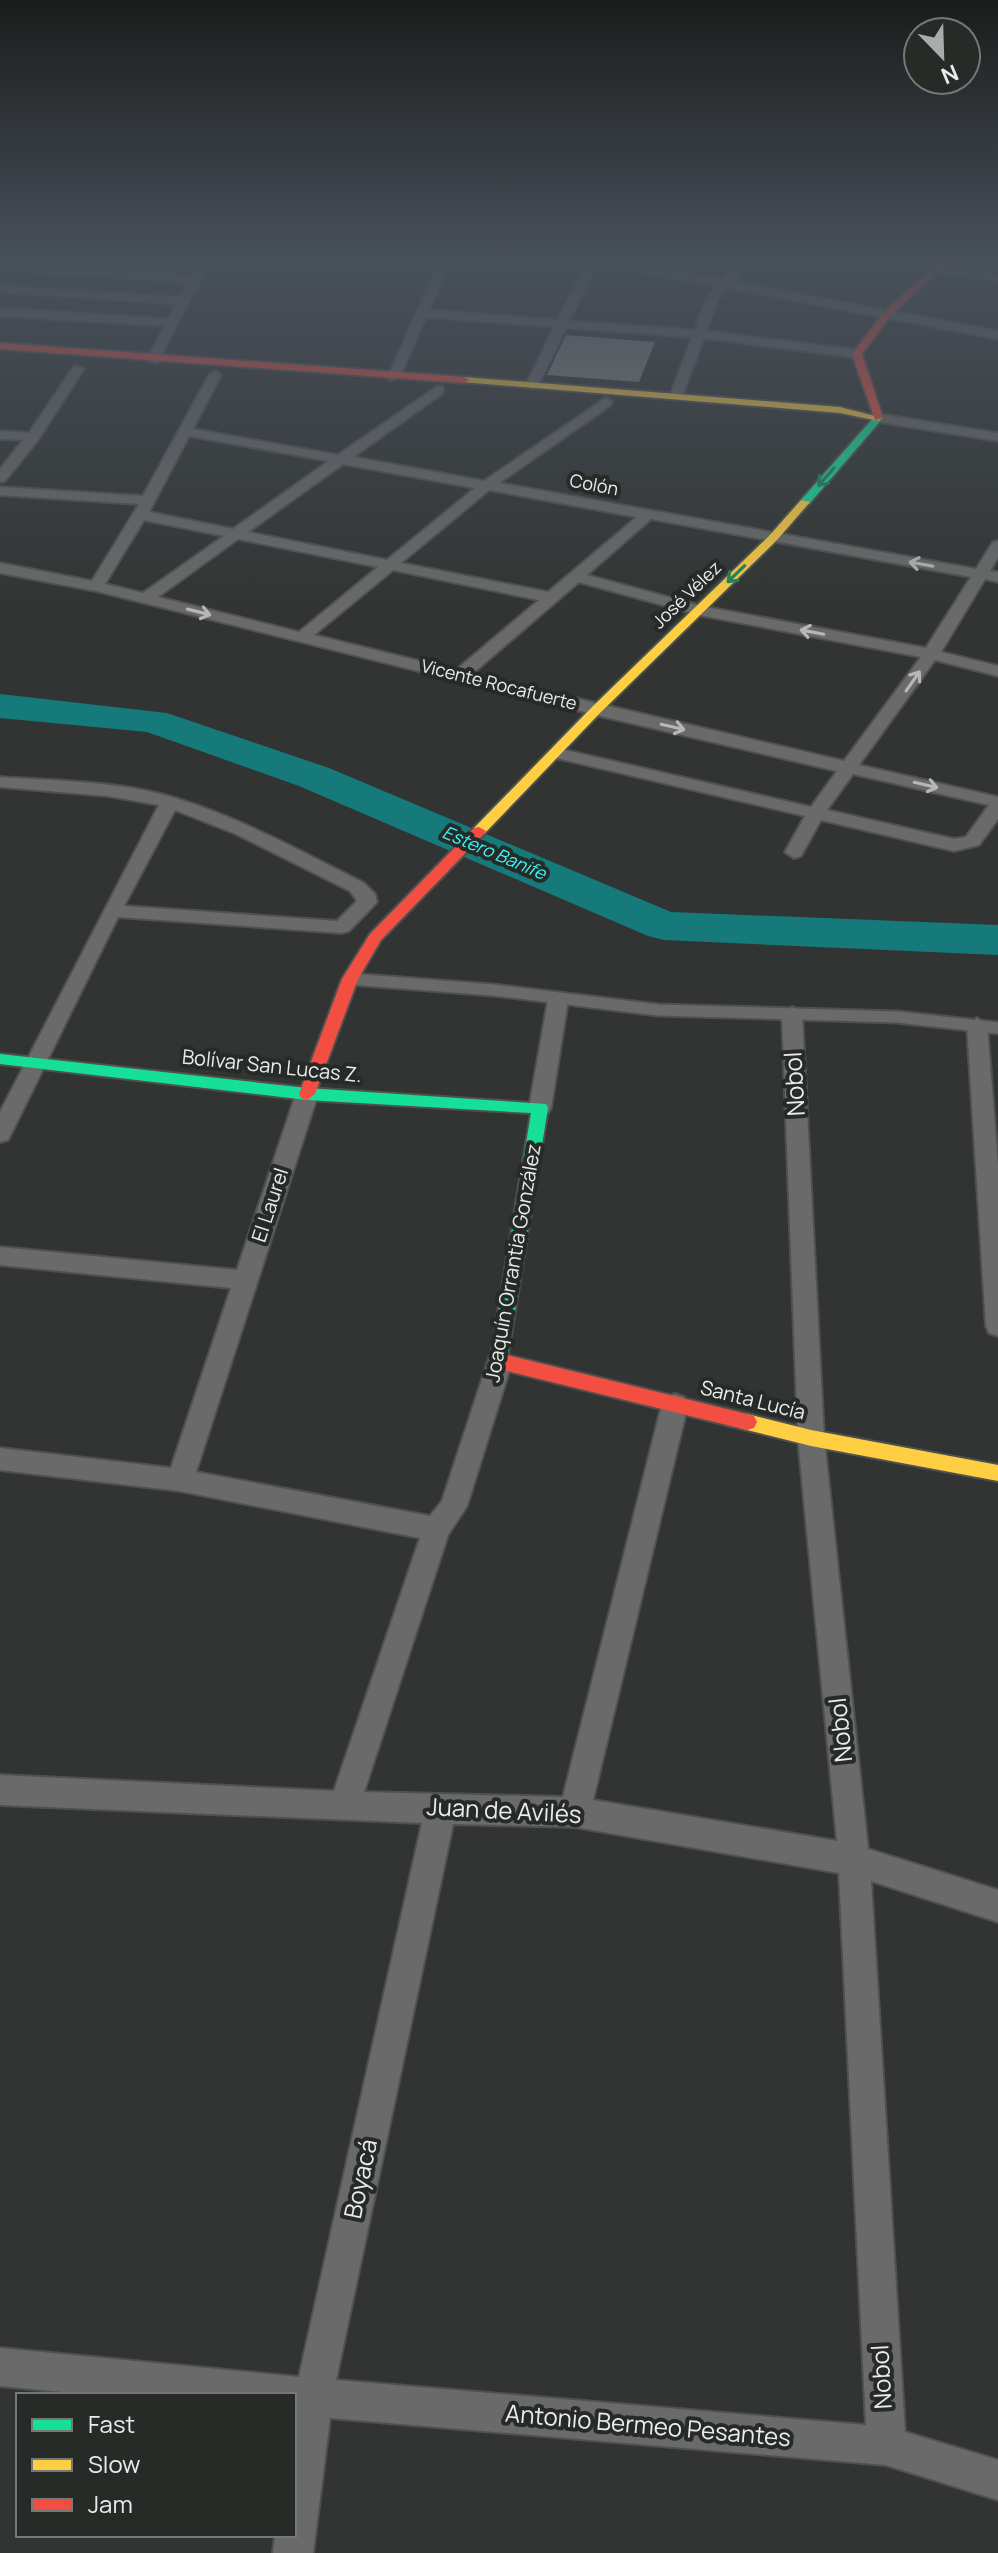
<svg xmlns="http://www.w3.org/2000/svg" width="998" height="2553" viewBox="0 0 998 2553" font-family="Manrope,sans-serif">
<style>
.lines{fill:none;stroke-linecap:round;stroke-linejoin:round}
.river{fill:#167a7b;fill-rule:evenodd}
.building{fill:#828583}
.lane-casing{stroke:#4f514f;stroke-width:15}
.street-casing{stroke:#4f514f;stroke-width:4}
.fast-casing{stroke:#4f514f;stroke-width:4}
.slow-casing{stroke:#4f514f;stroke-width:4}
.jam-casing{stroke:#4f514f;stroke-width:4}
.lane{stroke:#696a69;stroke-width:11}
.street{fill:#696a69;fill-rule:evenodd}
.fast{fill:#16e098;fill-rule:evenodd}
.slow{fill:#ffcf43;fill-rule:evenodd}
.jam{fill:#f24e42;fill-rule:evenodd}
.oneway{stroke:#1e8660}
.oneway2{stroke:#b6b8b6}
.labels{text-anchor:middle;stroke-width:8;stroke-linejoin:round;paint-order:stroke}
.far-street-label{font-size:18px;fill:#e9ecea;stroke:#272b28}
.far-water-label{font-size:18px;font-style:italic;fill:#39f6f8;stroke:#272b28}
.street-label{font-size:20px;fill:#e9ecea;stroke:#272b28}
.near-street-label{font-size:24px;fill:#e9ecea;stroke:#272b28}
</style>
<rect width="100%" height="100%" fill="#313432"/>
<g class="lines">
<path class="river" d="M0 694 167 713 329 768 671 912 998 925V955L664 940 648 936 299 786 147 732 0 718Z"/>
</g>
<path class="building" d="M566 335 655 342 639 382 547 375Z"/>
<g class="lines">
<defs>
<path id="lane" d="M350 979 493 990 658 1010 897 1017 998 1028"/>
<path id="street" d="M201 258H212L157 363 147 360 165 326 0 316V308L168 319 176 304 0 292V286L180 297 188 282 0 270V264L191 275Z
M441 258H452L429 310 558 320 587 262 580 258H602L722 280 747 258H758L733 282 998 331V339L727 288 718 300 706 331 857 350 863 354 857 358 704 338 682 396 676 400 670 396 692 337 566 328 538 385 532 389 526 385 554 327 426 317 400 377 390 380 388 377ZM597 264 717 286 706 300 695 330 569 321Z
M853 258H881L998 275V281L859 261Z
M74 366 84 369 38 440 5 481 0 482V469L23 440 0 439V431L29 433Z
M215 371 221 375 193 429 338 455 438 386 443 387V393L353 457 484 481 606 398 612 402 611 405 499 483 976 569 993 542 998 541V557L990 571 998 572V582L985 579 941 652 998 666V676L935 660 859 765 998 797V819L979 845 954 851 821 820 801 856 794 858 785 852 805 816 556 758 547 753 556 748 811 807 837 771 596 715 96 591 0 573V563L92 581 139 504 0 495V487L143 496 209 375ZM189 436 329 461 233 529 149 512ZM343 464 475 488 387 560 248 532ZM489 490 637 517 548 592 401 563ZM651 519 971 577 926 648 701 606 587 575ZM144 520 224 536 143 593 105 584ZM238 539 378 567 299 632 158 597ZM393 570 539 600 456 670 314 635ZM579 582 699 615 921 657 844 761 472 674ZM853 774 989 805 966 837 954 839 827 810Z
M878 414 998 433V441L873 421V415Z
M0 777C58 781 119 781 175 798 241 818 302 852 364 883L375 894 377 902 349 931 342 933 118 917 11 1134 8 1140 0 1142V1112L159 805 108 796 0 787ZM175 810 236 834 350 891 357 901 337 921 124 906Z
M558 993 568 1000 551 1108 548 1113H532L529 1108 548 1000Z
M792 1007 802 1014 824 1438 868 1849 998 1890V1922L871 1881 905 2432 998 2460V2500L886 2465 330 2418 313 2553H273L275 2535H294V2395H93L0 2386V2348L299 2377 422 1823 0 1805V1775L334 1791 420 1538 180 1491 0 1470V1448L171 1468 231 1288 0 1265V1247L237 1270 296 1094 299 1089H315L318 1094 196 1472 430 1516 442 1501 490 1355 499 1352 508 1355 512 1362 467 1506 448 1535 364 1792 563 1797 662 1404 666 1397 675 1394 684 1397 688 1404 593 1800 837 1841 798 1438 782 1014ZM453 1824 575 1827 839 1873 866 2425 336 2380Z
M977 1018 987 1025 998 1164V1336L989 1333 986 1326 967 1025Z"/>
<path id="fast" d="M875 416 883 418 809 504H801V500Z
M0 1054 307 1088 546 1104 548 1108 506 1366H492L490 1361 531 1113 307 1100 0 1064Z"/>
<path id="slow" d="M464 377 840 407 883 418 878 421 840 413 461 382V378Z
M801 500 810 502 777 540 600 713 484 834H474V828L592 707 769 536Z
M747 1414 811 1430 998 1465V1481L811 1446 747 1430 740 1428 737 1422 740 1416Z"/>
<path id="jam" d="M944 258H953L891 315 862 354 883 418 875 420 852 354 885 311Z
M0 343 464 377 469 380 464 383 0 349Z
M479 827 486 831 484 834 381 940 358 979 315 1094 307 1100 301 1098 299 1094 342 979 370 934 474 828Z
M499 1353 747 1414 754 1416 757 1422 754 1428 747 1430 499 1369 492 1366 490 1361 492 1356Z"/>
</defs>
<use href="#lane" class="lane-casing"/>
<use href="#street" class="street-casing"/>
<use href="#fast" class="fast-casing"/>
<use href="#slow" class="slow-casing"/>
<use href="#jam" class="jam-casing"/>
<use href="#lane" class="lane"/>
<use href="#street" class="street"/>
<use href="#fast" class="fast"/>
<use href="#slow" class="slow"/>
<use href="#jam" class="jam"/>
</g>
<defs><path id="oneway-shaft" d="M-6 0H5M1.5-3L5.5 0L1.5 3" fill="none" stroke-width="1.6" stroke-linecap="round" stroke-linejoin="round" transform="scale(2)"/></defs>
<g class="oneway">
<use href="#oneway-shaft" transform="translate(826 477) rotate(131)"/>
<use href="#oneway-shaft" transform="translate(736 574) rotate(136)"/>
</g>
<g class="oneway2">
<use href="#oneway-shaft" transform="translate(921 564) rotate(-170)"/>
<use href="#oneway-shaft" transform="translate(199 612) rotate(14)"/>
<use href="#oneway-shaft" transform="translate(812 632) rotate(-169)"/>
<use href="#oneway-shaft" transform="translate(913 681) rotate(-55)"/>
<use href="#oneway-shaft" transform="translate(673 727) rotate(13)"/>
<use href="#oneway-shaft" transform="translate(926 785) rotate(13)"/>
</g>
<linearGradient id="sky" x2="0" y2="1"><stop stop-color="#1b1d1c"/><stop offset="0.42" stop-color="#48505a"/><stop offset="1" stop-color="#48505a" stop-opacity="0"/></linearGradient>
<rect width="998" height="615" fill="url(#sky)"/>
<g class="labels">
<g class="far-street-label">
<text transform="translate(594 485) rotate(11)" y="6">Colón</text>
<text transform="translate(687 595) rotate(-44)" y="6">José Vélez</text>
<text transform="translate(499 685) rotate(14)" y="6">Vicente Rocafuerte</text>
</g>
<g class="far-water-label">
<text transform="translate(494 853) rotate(23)" y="6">Estero Banife</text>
</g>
<g class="street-label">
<text transform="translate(272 1066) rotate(6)" y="7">Bolívar San Lucas Z.</text>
<text transform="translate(270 1205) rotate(-72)" y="7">El Laurel</text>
<text transform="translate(513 1263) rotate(-80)" y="7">Joaquín Orrantia González</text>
<text transform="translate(753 1400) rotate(14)" y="7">Santa Lucía</text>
</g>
<g class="near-street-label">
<text transform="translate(795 1084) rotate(-93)" y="8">Nobol</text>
<text transform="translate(841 1730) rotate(-96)" y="8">Nobol</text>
<text transform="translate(504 1811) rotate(3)" y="8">Juan de Avilés</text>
<text transform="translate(361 2179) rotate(-78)" y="8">Boyacá</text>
<text transform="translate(882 2377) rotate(-93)" y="8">Nobol</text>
<text transform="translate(648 2426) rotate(5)" y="8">Antonio Bermeo Pesantes</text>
</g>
</g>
<rect x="16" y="2393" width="280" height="144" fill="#272b28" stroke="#757876" stroke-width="2"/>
<rect x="32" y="2419" width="40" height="12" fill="#16e098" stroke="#757876" stroke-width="2"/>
<text x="88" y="2433" font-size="24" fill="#e9ecea">Fast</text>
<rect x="32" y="2459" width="40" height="12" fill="#ffcf43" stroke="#757876" stroke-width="2"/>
<text x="88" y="2473" font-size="24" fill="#e9ecea">Slow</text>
<rect x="32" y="2499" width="40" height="12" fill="#f24e42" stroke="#757876" stroke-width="2"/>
<text x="88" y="2513" font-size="24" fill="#e9ecea">Jam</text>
<g transform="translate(942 56) rotate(157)"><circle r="38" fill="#272b28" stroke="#757876" stroke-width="2"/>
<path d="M0-6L14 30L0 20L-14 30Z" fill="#a9acaa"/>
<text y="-12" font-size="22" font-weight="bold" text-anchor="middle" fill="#e9ecea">N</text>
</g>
</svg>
